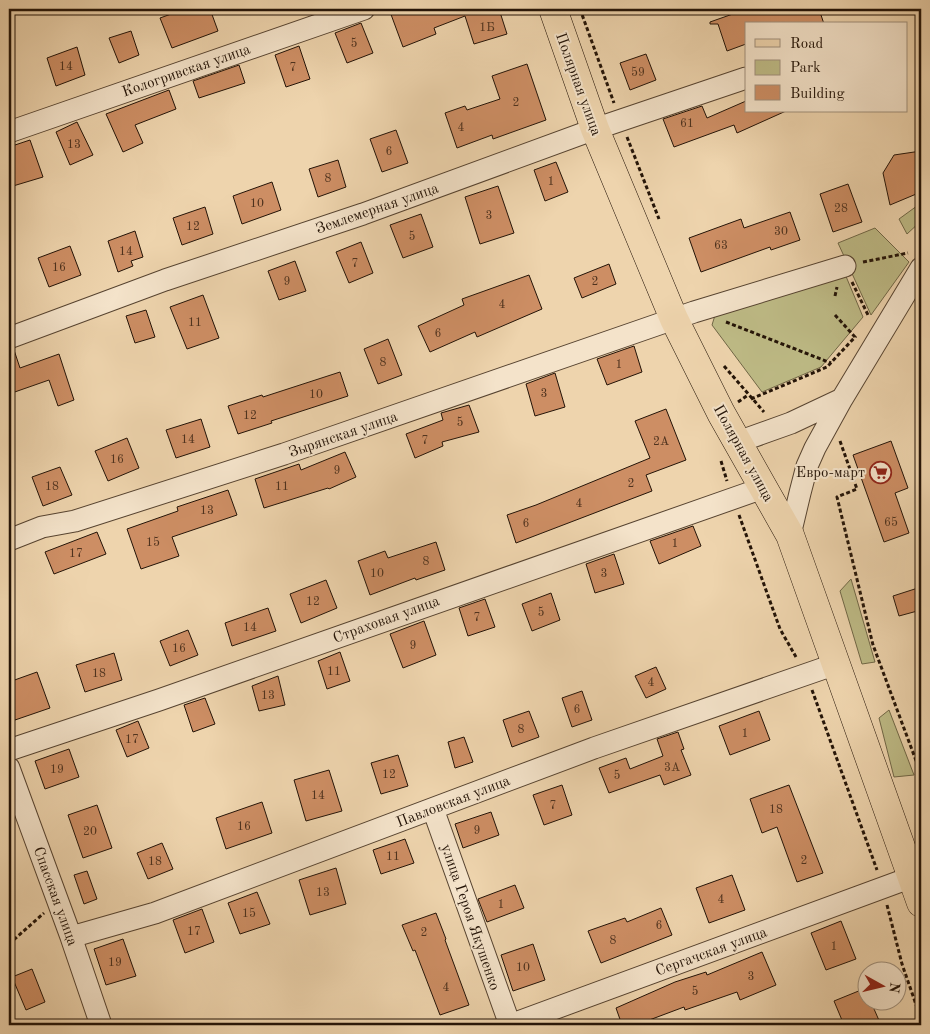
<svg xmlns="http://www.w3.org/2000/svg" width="930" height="1034" viewBox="0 0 930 1034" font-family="'Old Standard TT',serif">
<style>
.green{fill:#bebb86;stroke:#706746}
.building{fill:#cd8e64;stroke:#231307}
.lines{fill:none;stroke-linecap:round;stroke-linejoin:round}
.minor-casing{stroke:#564330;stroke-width:23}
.major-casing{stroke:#231307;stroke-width:29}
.path{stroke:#231307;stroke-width:3;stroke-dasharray:4 2.5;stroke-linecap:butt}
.minor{stroke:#f4e3ca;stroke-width:21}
.major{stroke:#eed4ad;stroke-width:28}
.labels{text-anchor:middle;stroke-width:4;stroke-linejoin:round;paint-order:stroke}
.number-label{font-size:12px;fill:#4e321e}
.street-label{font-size:15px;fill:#231307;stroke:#f4e3ca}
.poi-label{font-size:15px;fill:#231307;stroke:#f4e3ca;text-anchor:end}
</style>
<rect width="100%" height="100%" fill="#eed4ad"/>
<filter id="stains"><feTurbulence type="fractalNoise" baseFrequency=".004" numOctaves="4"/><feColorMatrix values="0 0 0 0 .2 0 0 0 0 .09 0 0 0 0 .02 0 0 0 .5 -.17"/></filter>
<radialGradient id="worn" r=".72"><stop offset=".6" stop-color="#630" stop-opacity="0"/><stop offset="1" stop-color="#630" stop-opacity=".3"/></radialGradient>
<path class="green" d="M921 203V221L907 234 899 219Z
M875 228 909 262 871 315 838 243Z
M845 274 863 317 821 367 762 392 712 325 716 312Z
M851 579 875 662 862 664 840 591Z
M889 710 914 775 894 777 879 718Z"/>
<path class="building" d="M185 9H210L218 31 172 48 160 18Z
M389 9H499L507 34 474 44 465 16 434 28 436 34 403 47Z
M747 9H819L824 24H746V44L727 51 718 24H710V22Z
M361 23 373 53 347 63 335 33Z
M131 31 139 55 119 63 109 38Z
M299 46 310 79 286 87 275 55Z
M77 47 85 75 56 86 47 58Z
M646 54 656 80 630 90 620 63Z
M527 64 546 120 493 139 492 135 457 148 445 113 465 106 467 110 500 99 492 76Z
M239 65 245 83 199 98 193 81Z
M169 90 176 109 135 125 143 143 123 152 106 114Z
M746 101V111H786L737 133 734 125 674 147 663 119 702 106 707 118Z
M77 122 93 155 70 165 56 132Z
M396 130 408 163 382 172 370 139Z
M30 140 43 177 13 186 9 172V147Z
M921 151V192L890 205 883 173 894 155Z
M338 160 346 187 318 197 309 169Z
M556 162 568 192 545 201 534 170Z
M272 182 281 210 242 224 233 196Z
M848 184 862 222 833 232 820 194Z
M498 186 514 233 480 244 465 197Z
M205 207 213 234 182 245 173 218Z
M790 212 800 240 771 250 770 247 701 272 689 238 741 219 744 228Z
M421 214 433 247 403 258 390 225Z
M135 231 143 257 131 261 133 266 118 272 108 241Z
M361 242 373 273 349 283 336 252Z
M70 246 81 275 49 287 38 258Z
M295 261 306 291 279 300 268 271Z
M609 264 616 284 582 298 574 278Z
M529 275 542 309 477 337 475 332 430 352 418 326 464 305 462 299Z
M203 295 219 338 187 349 170 307Z
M146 310 155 337 135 343 126 316Z
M388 339 402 375 378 384 364 349Z
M634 346 642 372 607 385 597 359Z
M9 350H14L20 368 59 354 74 400 58 406 49 380 9 394Z
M340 372 348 396 271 421 272 423 238 434 228 406 262 395 263 397Z
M555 373 565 407 535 416 526 384Z
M469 405 479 432 442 442 443 446 415 458 406 434 443 420 441 413Z
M666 409 686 460 646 475 652 491 516 543 507 515 536 505 650 458 635 421Z
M201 419 210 447 176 458 166 430Z
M127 438 139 468 108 481 95 451Z
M891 441 908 488 895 493 909 533 884 542 853 455Z
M345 452 356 477 329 489 328 488 264 508 255 479 299 464 301 470Z
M60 467 72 495 43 506 32 477Z
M228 490 237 515 172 537 179 556 141 569 127 529 178 511 177 507Z
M693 526 701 546 659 564 650 541Z
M97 532 106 554 54 574 45 552Z
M436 542 445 570 416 580 415 578 370 595 358 561 385 551 388 558Z
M614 554 624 584 595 593 586 564Z
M326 580 337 608 301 623 290 594Z
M921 587V610L899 616 893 596Z
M551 593 560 620 532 631 522 604Z
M485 599 495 627 468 636 459 608Z
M268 608 276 631 232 646 225 623Z
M424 621 436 655 403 668 390 634Z
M188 630 198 655 170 666 160 641Z
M340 652 350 681 327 689 318 661Z
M114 653 122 680 85 692 76 665Z
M656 667 666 689 646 698 635 676Z
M37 672 50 708 15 720 9 704V682Z
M278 676 285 705 259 711 252 686Z
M582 691 592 720 572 727 562 698Z
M205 698 215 724 193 732 184 705Z
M529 711 539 737 512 747 503 720Z
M759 711 770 740 730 755 719 726Z
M138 721 149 748 127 757 116 730Z
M678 732 684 749 681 750 691 775 664 785 660 775 609 793 599 768 626 758 630 769 663 756 657 739Z
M464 737 473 762 455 768 448 742Z
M69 749 79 777 45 789 35 761Z
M398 755 408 786 381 794 371 763Z
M329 770 342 811 306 821 294 780Z
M562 785 572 815 544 825 533 795Z
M789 785 823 873 797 882 777 827 762 833 750 799Z
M262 802 272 833 226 849 216 818Z
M97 805 112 848 83 858 68 815Z
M491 812 499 835 463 848 455 824Z
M405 839 414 863 381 874 373 850Z
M162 843 173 869 148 879 137 853Z
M336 868 346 904 310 915 299 880Z
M87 871 97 899 84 904 74 875Z
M732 875 745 910 709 923 696 888Z
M515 885 524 908 487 922 478 899Z
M257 892 270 924 240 934 228 903Z
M661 908 672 935 601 963 588 931 625 918 627 922Z
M202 909 214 942 185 953 173 920Z
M436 913 446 939 445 940 469 1005 440 1015 415 950 413 951 402 925Z
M841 921 856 959 826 970 811 933Z
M123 939 136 976 106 985 94 949Z
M533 944 545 980 513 991 501 955Z
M762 952 776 985 740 1000 737 992 685 1010 684 1007 636 1025H622L616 1008 675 982 706 972 707 975Z
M32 969 45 1002 26 1010 12 977Z
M866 988 868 1002H871L881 1025H844L834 1001Z"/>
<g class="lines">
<defs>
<path id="minor" d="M9 132 364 9
M9 338 165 280 363 214 595 129 746 78
M738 442 791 423 842 399
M790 535 800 493 807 466 815 448 842 399 921 268
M9 540 42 527 75 521 284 454 694 312 845 266
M9 750 159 700 763 488
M9 768 71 937 101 1025
M433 809 510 1025
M71 937 155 913 594 748 836 664
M510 1025 912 877"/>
<path id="major" d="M553 9 595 129 674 319 721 413 790 535 921 903"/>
</defs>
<use href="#minor" class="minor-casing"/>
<use href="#major" class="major-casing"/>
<path class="path" d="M580 9 614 103
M627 137 659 219
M863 262 908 253
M852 282 869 317
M835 296 837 287
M835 315 855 337
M726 322 831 363
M724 366 764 412
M751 399 827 367 856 336
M738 402 748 395
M840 441 857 489 837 497 873 645 921 774
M721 461 727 481
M739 515 780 629 796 657
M812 690 877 870
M887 905 902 964 921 1019
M9 944 44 913"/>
<use href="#minor" class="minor"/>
<use href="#major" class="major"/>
</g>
<defs>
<symbol id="supermarket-ring" viewBox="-11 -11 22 22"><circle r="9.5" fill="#f4e3ca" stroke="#8f2418" stroke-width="1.5"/><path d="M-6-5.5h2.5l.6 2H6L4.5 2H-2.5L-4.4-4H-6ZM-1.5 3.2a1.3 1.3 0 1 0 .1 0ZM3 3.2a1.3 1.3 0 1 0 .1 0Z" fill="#8f2418"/></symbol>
</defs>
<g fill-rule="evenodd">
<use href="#supermarket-ring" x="868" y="460" width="25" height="25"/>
</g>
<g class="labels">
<g class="number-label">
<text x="487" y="31">1Б</text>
<text x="354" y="47">5</text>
<text x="66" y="70">14</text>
<text x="293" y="71">7</text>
<text x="638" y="76">59</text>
<text x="516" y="106">2</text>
<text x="687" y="127">61</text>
<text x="461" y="131">4</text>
<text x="74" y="148">13</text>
<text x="389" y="155">6</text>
<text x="328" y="182">8</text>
<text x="551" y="185">1</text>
<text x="257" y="207">10</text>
<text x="841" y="212">28</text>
<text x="489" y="219">3</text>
<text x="193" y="230">12</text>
<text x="781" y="235">30</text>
<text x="412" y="240">5</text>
<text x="721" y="249">63</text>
<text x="126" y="255">14</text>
<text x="355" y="267">7</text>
<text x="59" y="271">16</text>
<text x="287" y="285">9</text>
<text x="595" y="285">2</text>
<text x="502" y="308">4</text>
<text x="195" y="326">11</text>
<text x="438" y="337">6</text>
<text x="383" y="366">8</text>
<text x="619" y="368">1</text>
<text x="544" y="397">3</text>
<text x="316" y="398">10</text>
<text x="250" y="419">12</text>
<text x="460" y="426">5</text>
<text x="188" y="443">14</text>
<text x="425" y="444">7</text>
<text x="661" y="445">2А</text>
<text x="117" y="463">16</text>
<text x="337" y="474">9</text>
<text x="631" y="487">2</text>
<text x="52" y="490">18</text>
<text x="282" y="490">11</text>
<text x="579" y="507">4</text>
<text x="207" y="514">13</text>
<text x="891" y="526">65</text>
<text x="526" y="527">6</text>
<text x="153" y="546">15</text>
<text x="675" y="547">1</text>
<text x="76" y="557">17</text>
<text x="426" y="565">8</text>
<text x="377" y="577">10</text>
<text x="604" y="577">3</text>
<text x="313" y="605">12</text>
<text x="541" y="616">5</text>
<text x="477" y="621">7</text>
<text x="250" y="631">14</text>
<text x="413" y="649">9</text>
<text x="179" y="652">16</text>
<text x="334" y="675">11</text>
<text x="99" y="677">18</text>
<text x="651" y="686">4</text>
<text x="268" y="699">13</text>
<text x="577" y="713">6</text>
<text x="521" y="733">8</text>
<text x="745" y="737">1</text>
<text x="132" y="743">17</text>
<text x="672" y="771">3А</text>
<text x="57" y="773">19</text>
<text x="389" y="778">12</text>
<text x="617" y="779">5</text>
<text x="318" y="799">14</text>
<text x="553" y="809">7</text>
<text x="776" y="813">18</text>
<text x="244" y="830">16</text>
<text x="477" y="834">9</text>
<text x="90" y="835">20</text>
<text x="393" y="860">11</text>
<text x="804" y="864">2</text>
<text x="155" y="865">18</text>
<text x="323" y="896">13</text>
<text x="721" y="903">4</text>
<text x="501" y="908">1</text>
<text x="249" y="917">15</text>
<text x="659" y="929">6</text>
<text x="194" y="935">17</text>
<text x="424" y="936">2</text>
<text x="613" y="944">8</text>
<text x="834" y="950">1</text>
<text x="115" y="966">19</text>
<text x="523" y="971">10</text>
<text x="751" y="980">3</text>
<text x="446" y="991">4</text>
<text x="695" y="995">5</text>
</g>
<g class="street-label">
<text transform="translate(186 70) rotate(-19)" y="5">Кологривская улица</text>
<text transform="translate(579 84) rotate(70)" y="5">Полярная улица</text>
<text transform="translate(377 208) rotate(-19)" y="5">Землемерная улица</text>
<text transform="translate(343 434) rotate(-19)" y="5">Зырянская улица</text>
<text transform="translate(744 453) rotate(61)" y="5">Полярная улица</text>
<text transform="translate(386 619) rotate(-20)" y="5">Страховая улица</text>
<text transform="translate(453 801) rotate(-21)" y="5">Павловская улица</text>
<text transform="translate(56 896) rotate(70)" y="5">Спасская улица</text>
<text transform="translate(471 917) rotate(71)" y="5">улица Героя Якушенко</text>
<text transform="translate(711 951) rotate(-20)" y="5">Сергачская улица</text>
</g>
<g class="poi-label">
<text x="865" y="477">Евро-март</text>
</g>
</g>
<rect width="930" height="1034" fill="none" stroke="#eed4ad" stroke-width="30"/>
<rect x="10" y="10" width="910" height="1014" fill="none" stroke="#231307" stroke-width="2.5"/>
<rect x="15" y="15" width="900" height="1004" fill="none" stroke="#231307"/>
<rect x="745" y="22" width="162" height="90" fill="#f4e3ca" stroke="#a0907c"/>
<rect x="755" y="39" width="25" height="8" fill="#eed4ad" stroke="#a0907c"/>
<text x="790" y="48" font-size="15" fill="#231307">Road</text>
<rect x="755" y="60" width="25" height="15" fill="#bebb86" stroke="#a0907c"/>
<text x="790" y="72" font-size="15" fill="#231307">Park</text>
<rect x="755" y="85" width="25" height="15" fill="#cd8e64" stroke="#a0907c"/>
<text x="790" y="98" font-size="15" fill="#231307">Building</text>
<g transform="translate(882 986) rotate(98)"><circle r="24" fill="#f4e3ca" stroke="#a0907c"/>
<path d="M0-4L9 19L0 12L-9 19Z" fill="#8f2418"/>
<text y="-8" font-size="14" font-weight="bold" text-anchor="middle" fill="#231307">N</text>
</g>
<rect width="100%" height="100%" filter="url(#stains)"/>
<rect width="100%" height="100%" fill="url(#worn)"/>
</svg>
